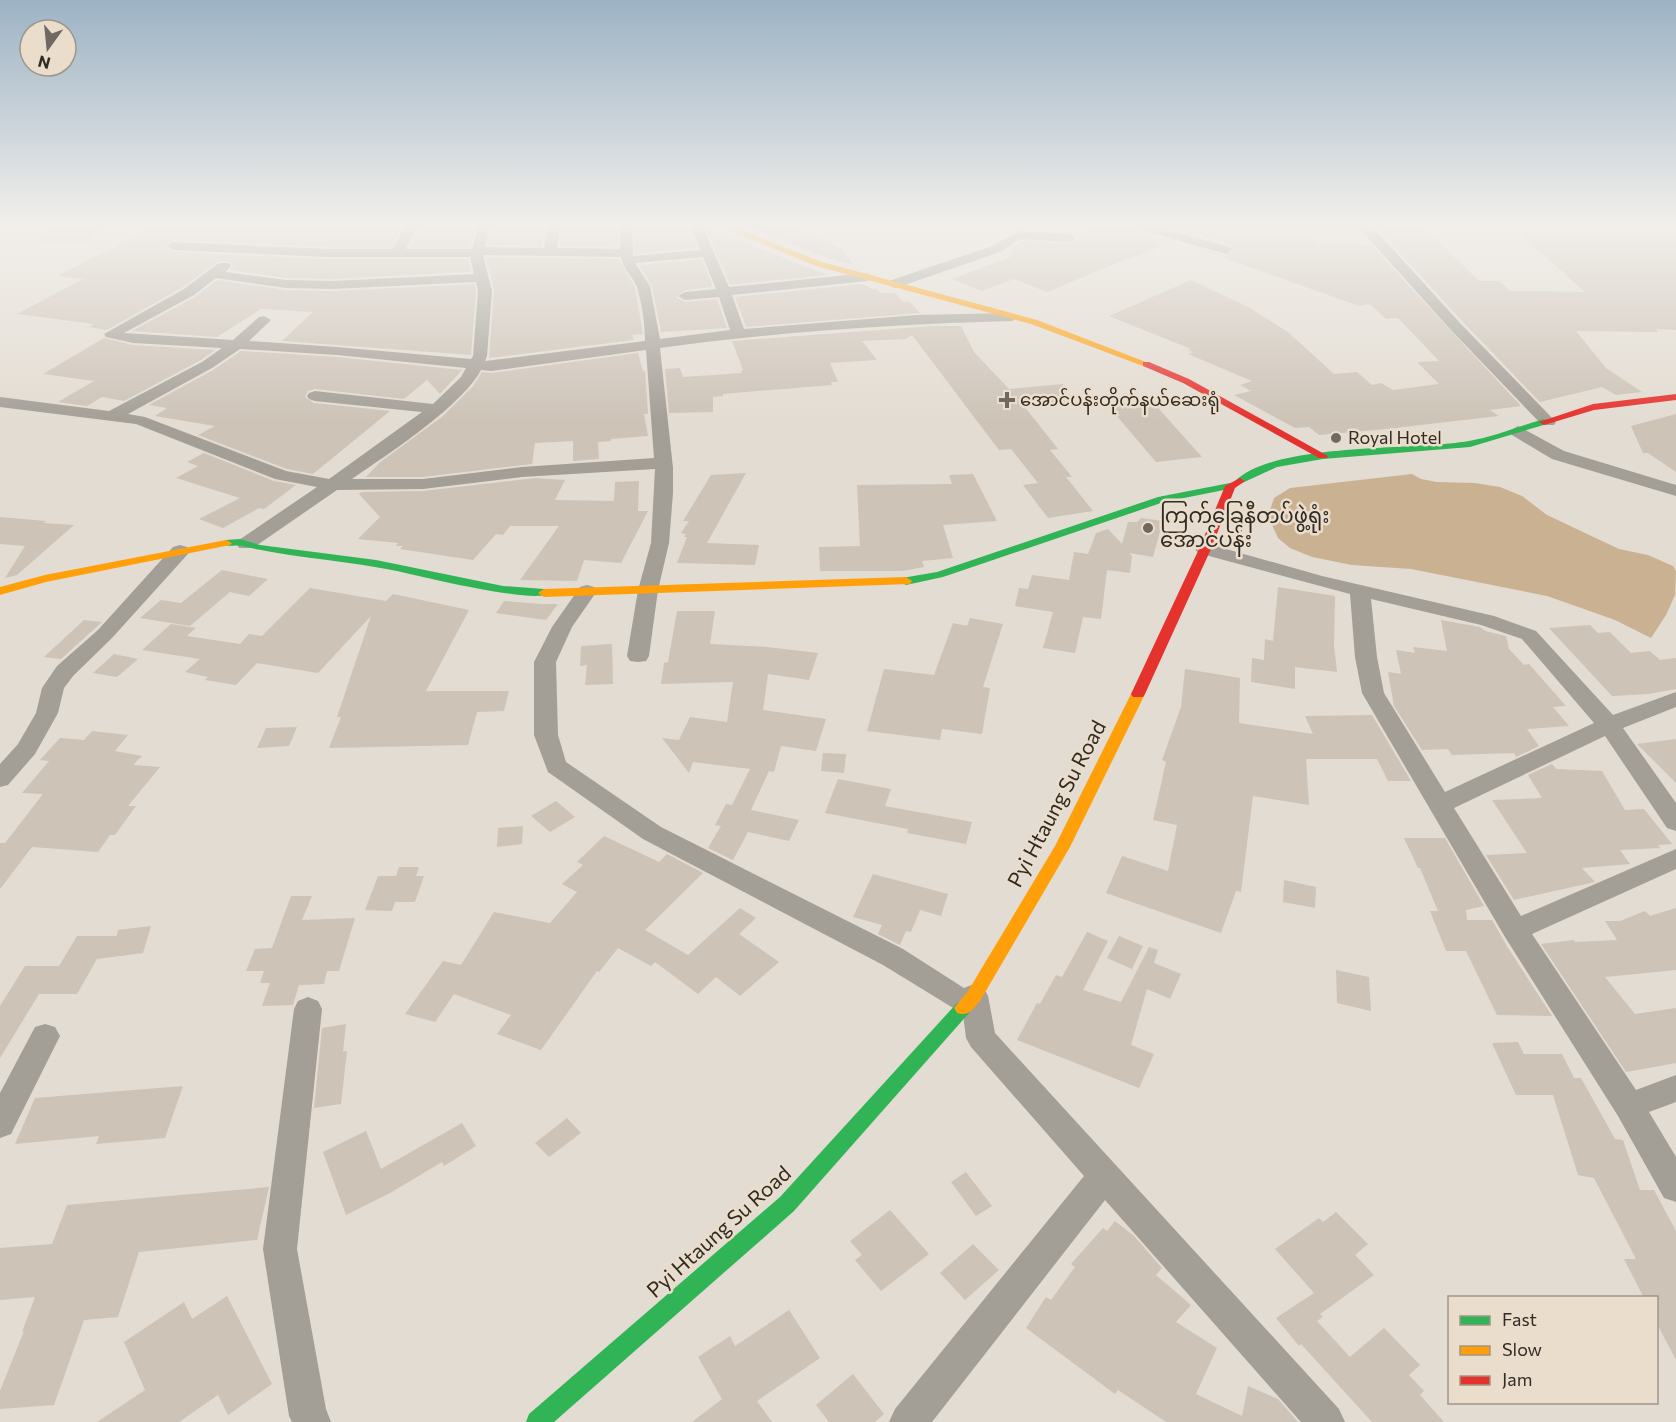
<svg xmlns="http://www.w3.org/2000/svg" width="1676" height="1422" viewBox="0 0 1676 1422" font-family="Commissioner,'Noto Sans Myanmar',sans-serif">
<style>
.water{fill:#cab191}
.building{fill:#cdc3b7}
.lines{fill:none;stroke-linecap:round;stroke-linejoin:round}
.street{fill:#a39e96;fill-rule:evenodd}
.fast{fill:#30b455;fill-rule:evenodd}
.slow{fill:#ff9f0a;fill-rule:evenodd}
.jam{fill:#e5322d;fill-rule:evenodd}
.poi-dot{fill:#6f6961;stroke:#eaddcb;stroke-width:2}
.labels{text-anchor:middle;stroke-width:5;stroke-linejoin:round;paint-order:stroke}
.far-poi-label{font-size:18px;fill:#302b24;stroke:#eaddcb;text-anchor:start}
.poi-label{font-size:21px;fill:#302b24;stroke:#eaddcb;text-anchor:start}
.street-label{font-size:21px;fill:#302b24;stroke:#eaddcb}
</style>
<rect width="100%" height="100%" fill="#e3dcd2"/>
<path class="water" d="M1412 474 1421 479 1437 482 1475 483 1500 487 1522 496 1547 515 1619 549 1648 555 1673 566 1676 571 1675 595 1666 615 1651 638 1615 620 1547 596 1411 569 1352 565 1312 557 1290 548 1278 538 1268 516 1274 498 1290 488Z"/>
<path class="building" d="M109 223 88 243H33L56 224Z
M224 223H402L392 247H328L173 240 165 247 173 252 328 259H468L471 272 333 279 286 278 230 270 233 266 231 262 219 261 183 287 107 330 89 327 94 324 17 314 83 279 58 276 61 274 154 227H194Z
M457 223H477L470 247H410L419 228H451Z
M493 223H546L542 246 488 245Z
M599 223H618V247L560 246 563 224Z
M634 223H687L697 248 635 254Z
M704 223 708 229 828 275 730 285Z
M738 223H784L842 249 854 265 827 258Z
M1115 223 1132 226 1134 230 1143 232 1161 247 1117 263 1047 292 1014 279 982 291 952 279 1011 257 1014 246 1022 241 1070 244 1077 240V236L1070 232 1059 230 1080 232Z
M1376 227H1423L1479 281H1500L1510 291 1585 292 1518 232H1676V330L1656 329 1658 332 1576 331 1606 368 1642 392 1616 395 1602 387 1540 402 1462 321Z
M1182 231H1300L1309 233 1317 244 1371 245 1521 406 1490 410 1499 416 1386 429 1319 435 1309 427 1295 428 1234 395 1251 391 1240 385 1252 381 1188 354 1193 352 1188 350 1191 349 1109 316 1191 280 1250 308 1288 332 1334 374 1357 372 1372 385 1381 383 1393 390 1439 384 1417 362 1439 361 1398 318 1386 319 1370 304 1359 306 1191 246 1225 256 1234 250 1231 245Z
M486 257 619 259 635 288 643 334 632 335 634 340 489 358 494 291Z
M702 259 713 287 685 290 676 297 685 302 717 299 727 328 661 332 652 286 639 265Z
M217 280 286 290 333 291 474 284 476 291 471 355 282 341 313 312 261 309 217 337 132 331 195 297Z
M862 284 872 289H877L880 293H895L903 302H910L920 313 746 327 735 297Z
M931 326H961L974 352 1009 389 1063 384 1065 402 1024 406 1058 449 1050 450 1072 477H1066L1093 511 1048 518 1023 485 1038 483 1011 449 999 450 912 335 906 339 862 341 877 360 830 363 838 382H831L832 385 723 394V396L713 397V412L669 413 665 369 680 368 683 377 742 373 741 371 743 370 732 341Z
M104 338 133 345 215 350 201 360 124 401 102 397 87 406 58 402 94 381 43 374Z
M241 351 337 357 462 370 440 394 427 380 404 399 315 389 308 391 305 397 314 403 390 411 313 474 287 469 198 435 215 426 155 416 167 408 149 405 213 370Z
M638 353 643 371H645L648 414H644L648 436 611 439V441L598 442 599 459 573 461V441L535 443 532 464 423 477H366L379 463 443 416 473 386 482 372 491 373Z
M1154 403 1175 427 1202 457 1156 462 1110 408Z
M1676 414V472L1648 453H1643L1631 426Z
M204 453 274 481 296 485 264 509 259 508 223 528 199 519 240 498 176 478 198 466 187 462Z
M746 473 707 543 759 545 755 565 677 563 687 537H684L686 534 681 533 689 521H683L711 475Z
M973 474 997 521 943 525 953 558 922 561 924 567 902 571H820L819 547 860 546 857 485 952 484 949 475Z
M535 478 565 480 555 500 614 501 615 482 639 481 638 511H648L621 563 584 560 577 581 520 580 559 526H510L503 535 496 534 473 560 400 549 403 546H396L398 543 358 539 380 517 359 494 361 492 423 491Z
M0 517 46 521 44 523 74 525 17 575 5 578 25 546 0 544Z
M1141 518 1163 521 1153 557 1129 553 1132 556 1130 573 1107 570 1101 619 1083 617 1075 653 1043 648 1053 612 1015 606 1019 588 1028 589 1032 575 1069 580 1074 552 1088 554 1096 533 1108 529 1122 544 1128 522H1137Z
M222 570 268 579 249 596 230 592 190 626 140 618 161 600 181 603Z
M1278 587 1335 596 1334 646 1337 672 1295 667V689L1251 682 1252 658 1264 660 1265 639 1273 641Z
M310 588 386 601 393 594 469 610 426 691H509L504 711 477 712 468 745 329 748 341 717H337L371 616 318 673 257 663 236 685 205 680 208 677 185 672 200 659 142 650 171 624 196 628 187 636 240 644 249 634 262 636Z
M504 601 541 604H558L546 620 496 613Z
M677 611H715L710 644 767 647 818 653 809 680 768 674 763 710 826 719 816 751 781 746 774 772 769 771 751 810 799 820 789 841 748 832 733 860 708 848 721 826 715 825 726 804 732 805 750 769 693 762 689 773 662 738 679 740 690 717 727 722 733 682 661 684 664 663 668 662Z
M970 618 1003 624 983 687 990 688 982 734 942 729 940 740 867 731 884 669 934 675 953 623 967 626Z
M84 620 102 622 61 659 44 657Z
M1441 620 1480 627 1485 631 1506 636 1509 649 1524 665 1529 664 1566 706 1553 707 1569 726 1527 729 1539 746 1516 757 1514 753 1452 755 1448 749 1422 750 1394 706 1388 672 1401 674 1396 650 1415 653 1413 647 1447 651Z
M1590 625 1598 633 1610 632 1631 653 1650 651 1660 660 1676 658V689L1648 694 1612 696 1549 628Z
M612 644 613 684 585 685 587 665 580 666 581 646Z
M114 654 138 659 117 677 93 673Z
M1185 669 1240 678 1239 723 1313 734 1305 716 1372 715 1411 781H1388L1377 759H1306L1309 805 1253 796 1241 892 1236 891 1221 933 1106 893 1122 856 1168 871 1177 825 1153 820 1166 762 1162 760 1181 707Z
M297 727 289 746 257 748 266 728Z
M92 731 128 735 115 751 142 756 133 765 160 767 128 806H136L115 835H110L98 852 32 847 0 889V843H5L43 794 22 793 49 761 40 760 60 738 84 740Z
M1676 739V783L1637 744Z
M823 753 846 754 844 773 821 771Z
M1552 764 1556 769 1602 771 1625 810 1644 809 1672 844 1658 845 1660 848 1620 850 1630 864 1582 868 1595 882 1514 900 1486 855 1527 853 1492 800 1542 798 1528 775Z
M838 779 891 789 885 806 972 822 966 844 907 833 908 829 825 813Z
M556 801 575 817 550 832 531 816Z
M523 826 522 844 497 847 498 828Z
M604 836 659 862 667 854 703 873 645 930 688 955 740 908 756 918 739 934 779 962 740 996 716 977 698 994 655 962 651 966 618 948 599 972 597 971 541 1050 497 1034 511 1015 454 994 435 1022 405 1014 443 961 461 965 494 912 550 923 577 892 562 884 583 865 577 862Z
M1404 838H1445L1484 906 1466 910 1467 920H1492L1508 948 1552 1016 1497 1015 1466 951H1446L1430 911H1438L1420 868H1418Z
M399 867H419L416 876H424L415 902H395L392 911 365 910 378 876H396Z
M873 874 948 894 941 916 920 910 911 932 906 931 900 945 878 934 882 925 853 917Z
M1284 880 1316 887 1315 908 1283 902Z
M291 896H312L302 920 355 918 339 971H327L324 984 299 985 293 1005 262 1006 270 983H260L264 971H246L255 949 272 948Z
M1676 908V970L1605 977 1635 1014 1676 1008V1063L1626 1072 1541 944 1574 940 1575 942 1617 940 1605 921H1620L1645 911 1650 916Z
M151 926 143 953 97 959 77 994H39L0 1058V1006L25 966H59L77 936H117L118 930Z
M1087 932 1108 941 1083 990 1121 1002 1149 947 1158 950 1154 963 1181 974 1170 999 1147 989 1131 1045 1154 1054 1139 1088 1017 1040 1037 1003 1040 1004 1056 975 1062 977Z
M1119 936 1143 946 1132 969 1107 958Z
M1336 970 1369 977 1371 1011 1337 1003Z
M346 1024 343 1052 347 1051 341 1104 314 1108 322 1028Z
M1518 1042 1524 1054H1562L1574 1078H1581L1615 1139 1623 1140 1640 1190H1654L1676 1231V1360L1656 1322V1298H1644L1624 1259H1636L1594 1178 1578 1175 1553 1095H1516L1492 1043Z
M183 1086 165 1138 96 1144 99 1136 15 1144 35 1098Z
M567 1118 581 1133 549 1157 535 1143Z
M462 1123 476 1146 444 1166 442 1162 390 1193 346 1215 323 1152 366 1131 381 1169Z
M966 1172 992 1206 976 1216 951 1182Z
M269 1187 257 1240 139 1252 118 1317 84 1320 54 1405 0 1409V1391L24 1331 22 1332 35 1297 0 1300V1248L52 1244 67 1205Z
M890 1210 929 1254 881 1291 855 1260 862 1255 850 1241Z
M1336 1212 1368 1244 1355 1255 1374 1275 1320 1314 1323 1317 1317 1321 1350 1357 1384 1328 1420 1365 1409 1375 1424 1391 1420 1395 1444 1422H1372L1301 1344 1299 1346 1276 1318 1314 1293 1275 1249 1319 1218 1323 1222Z
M1115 1221 1134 1236 1162 1268 1156 1275 1191 1305 1176 1322 1217 1348 1196 1394 1242 1416 1248 1386 1278 1399 1298 1422H1166L1118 1390 1115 1394 1026 1328 1046 1297 1051 1300 1075 1267 1071 1264 1103 1228 1107 1231Z
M973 1244 999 1270 965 1300 940 1273Z
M227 1296 272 1384 228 1415 218 1395 179 1422H97L145 1390 124 1342 184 1302 192 1319Z
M789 1310 820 1358 757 1401 772 1422H692L722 1399 698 1357 730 1336 735 1346Z
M853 1374 884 1414 875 1422H829L816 1405Z"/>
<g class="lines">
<path class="street" d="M407 223H419L406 249H472L479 223H491L485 247 544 248 549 223H561L557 248 620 249V223H632L633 256 700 250 689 223H701L729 287 867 273 874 277 867 281 732 295 744 329 917 315 1012 313 1019 317 1012 321C894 324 777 332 660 348L673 468V493L669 543 658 590 649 656 646 661 638 662 630 661 627 656 638 590 651 543 655 469 522 477 423 489 337 490 253 548H239L237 544 239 540 317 487 275 479 136 424 0 407V397L109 411 202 362 222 348 133 343 106 337 104 334 184 289 219 263H229L231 266 225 272 286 280 333 281 474 274 470 257H328L173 250 167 246 173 242 328 249H393ZM483 255 621 257C623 269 632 276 637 287 642 304 645 324 645 341L485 361 487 356 492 291ZM703 257 716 289 685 292 678 296 685 300 719 297 730 330 660 339 650 286 635 263ZM216 278 286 288 333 289 476 282 478 291 473 356 471 359 337 347 249 341 271 320 264 316 259 317 233 340 124 333 194 295ZM240 349 337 355 466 368 461 377 433 404 315 391 309 393 307 396 309 399 315 401 422 412 329 479 286 471 145 417 128 414 212 368ZM646 350 654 458 522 467 423 479H352C387 455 462 406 481 370L491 371Z
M1134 223H1369L1460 323 1556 422 1554 425H1542L1450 329 1360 229H1165L1230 247 1232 250 1226 254 1135 228Z
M1019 231 1070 234 1076 238 1070 242 1021 239 1000 252 899 287 894 288 887 284 889 281 992 246Z
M1518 426 1564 451 1676 485V496L1552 459 1512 435 1510 431Z
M1205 543 1322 576 1494 616 1536 631 1613 715 1676 692V707L1623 728 1676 803V831L1667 828 1605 736 1454 808 1521 916 1676 849V869L1532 934 1636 1090 1676 1075V1102L1649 1112 1676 1157V1202L1664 1198 1618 1116 1505 937 1362 693 1355 657 1350 594 1198 553 1195 549 1198 545ZM1371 599 1481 625 1522 639 1594 723 1445 792 1384 693 1377 657Z
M180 545 187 547 190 551 187 555 112 638 73 676 64 688 58 713 35 754 8 785 0 787V764L18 744 36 713 42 688 57 666 98 630 173 547Z
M587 585 594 587 597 591 572 627 556 662 558 735 566 762 661 827 903 949 964 988 974 984 984 988 988 996 995 1033 1339 1409 1345 1422H1301L1105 1200 932 1422H889L895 1409 1084 1176 971 1047 966 1038 963 1014 883 965 643 839 548 772 534 735V662L552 627 580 587Z
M308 997 318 1001 322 1009 297 1249 326 1409 331 1422H292L289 1416 263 1249 294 1009 298 1001Z
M45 1024 55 1027 60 1036 11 1134 0 1138V1093L35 1027Z"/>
<path class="fast" d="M1544 419 1549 422 1547 424 1470 447 1323 459 1277 467 1240 484 1235 481C1276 442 1411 451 1469 441 1494 437 1519 426 1544 419Z
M1230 483 1234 484V488L1164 502 943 577 906 585 900 581 902 578 937 572 1158 497Z
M240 539 260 545 376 560 503 586 544 589 550 593C536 605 420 576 397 571 346 560 293 558 242 546 234 544 227 548 220 543L226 540Z
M963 1001 969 1003 972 1008 969 1013 794 1211 554 1422H526L529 1414 780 1197 957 1003Z"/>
<path class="slow" d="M712 223H722L822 262 1037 320 1151 364 1143 366 1031 324 816 266Z
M226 540 232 543 230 545 46 582 0 595V587L45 575Z
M906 577 912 581 910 584 544 597 538 593 544 589Z
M1138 690 1145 694 1070 847 980 1001C973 1009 968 1017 957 1013L954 1008 968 991 1055 846 1131 694Z"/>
<path class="jam" d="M1143 362H1149L1189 379 1328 456 1327 458H1319L1183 383 1143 366Z
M1676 394V400L1594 410 1544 425 1539 422 1593 404Z
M1240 478 1245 481 1235 488 1211 549 1145 694 1143 697H1133L1131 694 1199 549 1225 486Z"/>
</g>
<linearGradient id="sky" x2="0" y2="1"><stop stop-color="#9cb3c5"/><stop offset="0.53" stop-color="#f2efeb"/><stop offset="1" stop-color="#f2efeb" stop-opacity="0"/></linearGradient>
<rect width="1676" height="422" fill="url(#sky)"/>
<g class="poi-dot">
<path d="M1004 391h6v6h6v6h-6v6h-6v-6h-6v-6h6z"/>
<circle cx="1336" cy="438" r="6"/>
<circle cx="1148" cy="528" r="6"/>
</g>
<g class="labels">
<g class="far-poi-label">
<text x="1020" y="406">အောင်ပန်းတိုက်နယ်ဆေးရုံ</text>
<text x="1348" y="444">Royal Hotel</text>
</g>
<g class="poi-label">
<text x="1160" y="523">ကြက်ခြေနီတပ်ဖွဲ့ရုံး<tspan x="1160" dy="24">အောင်ပန်း</tspan></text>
</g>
<g class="street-label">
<text transform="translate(1057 804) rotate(-62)" y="7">Pyi Htaung Su Road</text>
<text transform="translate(719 1232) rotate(-42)" y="7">Pyi Htaung Su Road</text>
</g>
</g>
<rect x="1448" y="1296" width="210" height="108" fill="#eaddcb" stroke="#a09688" stroke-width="1.5"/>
<rect x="1460" y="1316" width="30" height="9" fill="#30b455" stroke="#a09688" stroke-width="1.5"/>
<text x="1502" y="1326" font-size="18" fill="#302b24">Fast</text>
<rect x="1460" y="1346" width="30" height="9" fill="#ff9f0a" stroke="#a09688" stroke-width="1.5"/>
<text x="1502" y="1356" font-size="18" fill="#302b24">Slow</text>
<rect x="1460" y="1376" width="30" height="9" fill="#e5322d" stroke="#a09688" stroke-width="1.5"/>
<text x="1502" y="1386" font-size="18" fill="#302b24">Jam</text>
<g transform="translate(48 48) rotate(195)"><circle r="28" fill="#eaddcb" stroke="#a09688" stroke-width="1.5"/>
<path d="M0-4.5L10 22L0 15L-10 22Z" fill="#6f6961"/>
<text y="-9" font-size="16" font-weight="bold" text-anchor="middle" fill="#302b24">N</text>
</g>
</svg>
